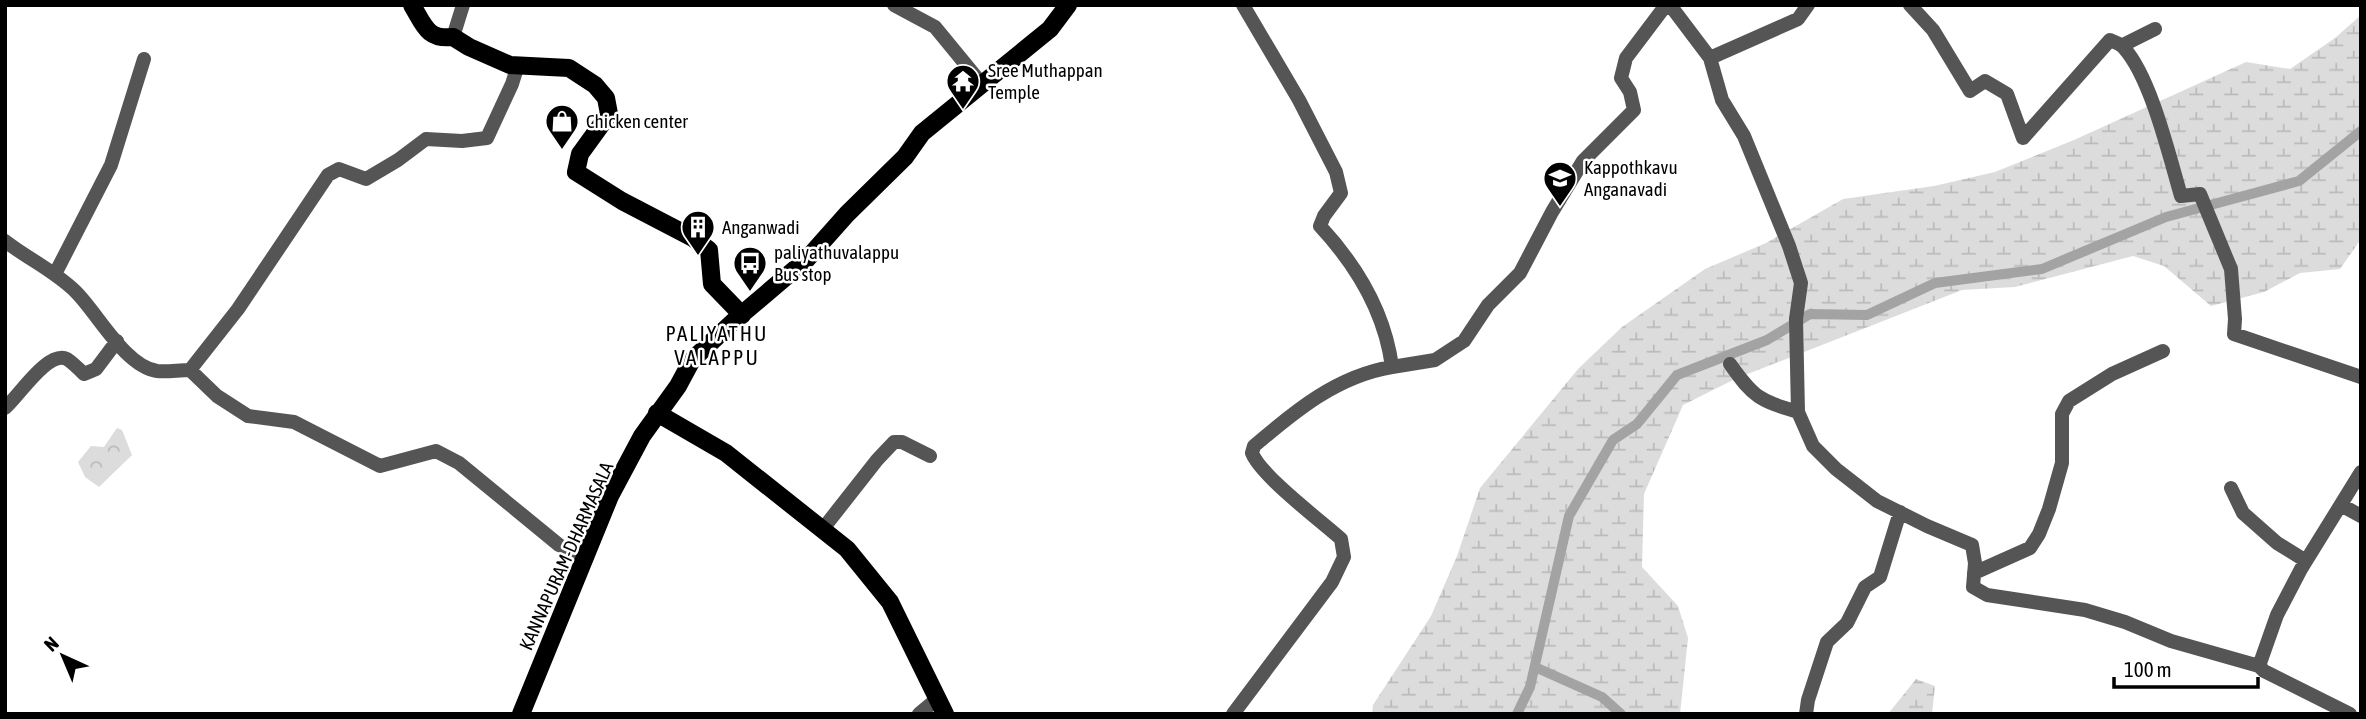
<svg xmlns="http://www.w3.org/2000/svg" width="2366" height="719" viewBox="0 0 2366 719" font-family="'Asap Condensed',sans-serif">
<style>
.wetland{fill:url(#wetland-marsh)}
.park{fill:url(#park-crowns)}
.lines{fill:none;stroke-linecap:round;stroke-linejoin:round}
.canal{stroke:#a3a3a3;stroke-width:10}
.minor{stroke:#555;stroke-width:14}
.major{stroke:#000;stroke-width:18}
.labels{text-anchor:middle;stroke-width:5;stroke-linejoin:round;paint-order:stroke}
.poi-label{font-size:19px;fill:#000;stroke:#fff;text-anchor:start}
.street-label{font-size:19px;fill:#000;stroke:#fff}
.neighbourhood-label{font-size:21px;letter-spacing:2px;fill:#000;stroke:#fff}
</style>
<defs>
<pattern id="wetland-marsh" width="20" height="14" patternUnits="userSpaceOnUse" patternTransform="scale(1.75)"><rect width="20" height="14" fill="#dcdcdc"/><path d="M1 5h8M5 5V1M11 12h8M15 12V8" fill="none" stroke="#bbb"/></pattern>
<pattern id="park-crowns" width="20" height="18" patternUnits="userSpaceOnUse" patternTransform="scale(1.75)"><rect width="20" height="18" fill="#dcdcdc"/><path d="M2 6a3 3 0 1 1 6 0M12 15a3 3 0 1 1 6 0" fill="none" stroke="#bbb"/></pattern>
</defs>
<rect width="100%" height="100%" fill="#fff"/>
<path class="wetland" d="M2361 15V239L2340 269 2300 273 2264 292 2211 306 2164 266 2133 256 2015 287 1962 290 1735 379 1683 405 1644 494 1642 567 1678 606 1688 638 1680 714H1372L1373 705 1431 616 1457 556 1480 488 1578 369 1622 327 1705 269 1766 243 1843 199 1934 186 1995 172 2074 140 2246 62 2290 69 2335 38Z
M1916 679 1935 686 1932 714H1888Z"/>
<path class="park" d="M117 428 122 430 132 455 99 487 85 477 78 462 91 446 104 447Z"/>
<g class="lines">
<path class="canal" d="M1535 667 1602 697 1621 714
M1517 714 1530 687 1569 516 1613 440 1637 424 1677 375 1767 340 1810 314 1867 315 1935 283 2042 269 2166 217 2299 181 2361 131"/>
<path class="minor" d="M894 5 935 27 981 83
M1670 5 1710 58 1722 100 1744 136 1789 246 1801 283 1796 319 1798 412 1813 446 1836 469 1877 501 1927 526 1972 545 1975 563 1973 587 1987 595 2085 610 2125 622 2171 641 2259 666
M1910 5 1933 30 1970 91 1985 81 2007 94 2023 138 2110 40C2115 42 2121 44 2124 48 2151 78 2169 155 2181 196L2200 194 2231 269 2235 319 2234 334 2361 377
M453 37 463 5
M2123 45 2155 29
M1710 58 1798 19 1808 5
M5 241C28 259 55 271 76 292 98 314 125 366 157 371 167 372 179 370 190 370L217 396 248 416 294 422 380 466 436 451 459 463 559 545 584 557
M55 274 111 165 144 59
M1730 364C1754 398 1759 400 1798 412
M1392 367 1435 360 1464 341 1488 305 1520 273 1552 212 1583 161 1634 110 1630 92 1621 78 1626 58 1666 5
M190 370 238 309 328 175 339 169 366 179 398 160 426 139 462 141 487 138 512 84 518 65
M5 408C19 396 48 350 67 359 73 363 79 369 84 374L96 369 117 341
M2231 488 2243 513 2277 543 2306 561
M2341 505 2361 516
M822 530 877 460 894 442H902L930 456
M1974 573 2030 548 2039 534 2049 509 2062 463V414L2069 401 2112 374 2163 351
M919 714 937 699
M1233 714 1332 582 1344 557 1341 539C1321 521 1261 476 1252 453L1254 446C1295 411 1337 376 1392 367 1385 312 1357 266 1320 226L1324 216 1341 193 1336 172 1299 100 1243 5
M1806 714 1808 700 1827 642 1847 623 1865 587 1880 577 1900 512
M2350 714 2264 671 2259 666 2277 615 2301 569 2361 472"/>
<path class="major" d="M412 5C424 25 427 40 453 37L469 47 510 65 569 68 595 85 606 98 609 114 580 154 576 172 622 201 693 238 709 250 712 284 742 315
M657 413 726 453 847 549 890 602 945 714
M521 714 610 496 642 436 678 386 692 360 735 320 807 259 847 214 905 157 922 133 1050 29 1068 5"/>
</g>
<defs>
<symbol id="temple-pin" viewBox="-11 -11 22 30"><path d="M0 17L-7.5 6A9.5 9.5 0 1 1 7.5 6Z" fill="#000" stroke="#fff"/><path d="M0-6L5-2H3V0L6.5 2.5H4V6H1.5V3h-3V6H-4V2.5H-6.5L-3 0V-2H-5Z" fill="#fff"/></symbol>
<symbol id="shop-pin" viewBox="-11 -11 22 30"><path d="M0 17L-7.5 6A9.5 9.5 0 1 1 7.5 6Z" fill="#000" stroke="#fff"/><path d="M-5-2.5h2.3a2.7 3.5 0 0 1 5.4 0H5L5.5 6h-11ZM-1.5-2.5h3a1.5 2.3 0 0 0-3 0Z" fill="#fff"/></symbol>
<symbol id="school-pin" viewBox="-11 -11 22 30"><path d="M0 17L-7.5 6A9.5 9.5 0 1 1 7.5 6Z" fill="#000" stroke="#fff"/><path d="M0-5L7-2L0 1L-7-2ZM-4 1L0 2.5L4 1V4Q0 6-4 4Z" fill="#fff"/></symbol>
<symbol id="building-pin" viewBox="-11 -11 22 30"><path d="M0 17L-7.5 6A9.5 9.5 0 1 1 7.5 6Z" fill="#000" stroke="#fff"/><path d="M-4-6H4V6H1V3H-1V6H-4ZM-2.5-4.3h1.7v1.8h-1.7ZM.8-4.3h1.7v1.8H.8ZM-2.5-1h1.7V.8h-1.7ZM.8-1h1.7V.8H.8Z" fill="#fff"/></symbol>
<symbol id="bus-pin" viewBox="-11 -11 22 30"><path d="M0 17L-7.5 6A9.5 9.5 0 1 1 7.5 6Z" fill="#000" stroke="#fff"/><path d="M-5-6H5V4H4V6H2V4H-2V6H-4V4H-5ZM-3.5-4V0h7V-4ZM-3.5 1.2v1.5H-2V1.2ZM2 1.2v1.5H3.5V1.2Z" fill="#fff"/></symbol>
</defs>
<g fill-rule="evenodd">
<use href="#temple-pin" x="944" y="62" width="38" height="52"/>
<use href="#shop-pin" x="543" y="102" width="38" height="52"/>
<use href="#school-pin" x="1541" y="159" width="38" height="52"/>
<use href="#building-pin" x="679" y="208" width="38" height="52"/>
<use href="#bus-pin" x="731" y="244" width="38" height="52"/>
</g>
<g class="labels">
<g class="poi-label">
<text x="988" y="77">Sree Muthappan<tspan x="988" dy="22">Temple</tspan></text>
<text x="586" y="128">Chicken center</text>
<text x="1584" y="174">Kappothkavu<tspan x="1584" dy="22">Anganavadi</tspan></text>
<text x="722" y="234">Anganwadi</text>
<text x="774" y="259">paliyathuvalappu<tspan x="774" dy="22">Bus stop</tspan></text>
</g>
<g class="street-label">
<text transform="translate(566 556) rotate(-66)" y="7">KANNAPURAM-DHARMASALA</text>
</g>
<g class="neighbourhood-label">
<text x="717" y="341">PALIYATHU<tspan x="717" dy="24">VALAPPU</tspan></text>
</g>
</g>
<rect width="2366" height="719" fill="none" stroke="#000000" stroke-width="14"/>
<g transform="translate(63 656) rotate(316)" stroke="#ffffff" stroke-width="5" paint-order="stroke">
<path d="M0-5L12 26L0 18L-12 26Z" fill="#000000"/>
<text y="-10" font-size="19" font-weight="bold" text-anchor="middle" fill="#000000">N</text>
</g>
<path d="M2114 677v10h144v-10" fill="none" stroke="#000000" stroke-width="3.5"/>
<text x="2124" y="677" font-size="21" fill="#000000" stroke="#ffffff" stroke-width="5" paint-order="stroke">100 m</text>
</svg>
